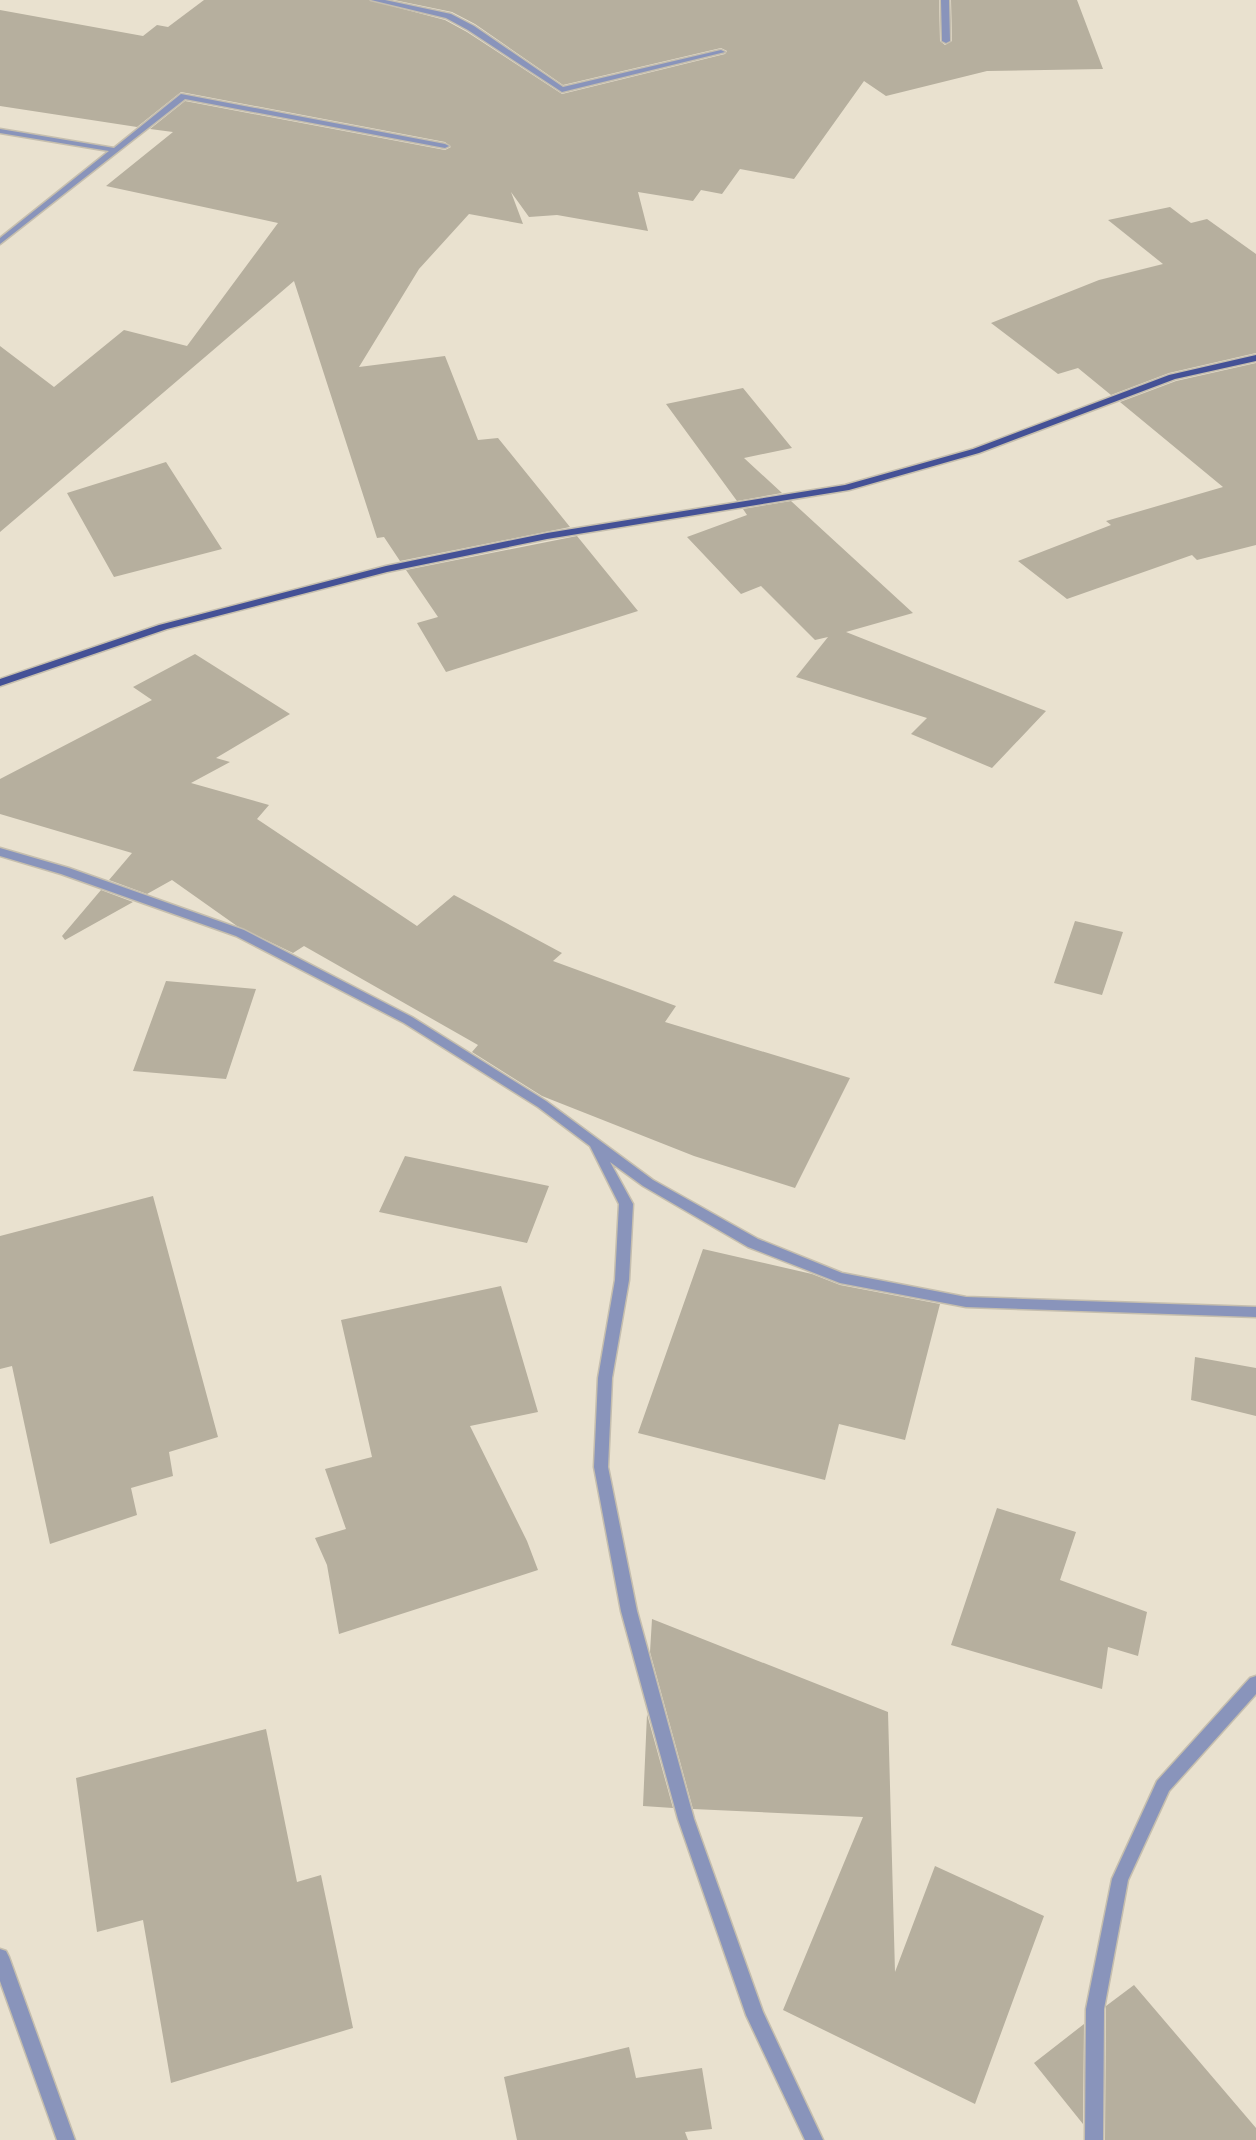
<svg xmlns="http://www.w3.org/2000/svg" width="1256" height="2140" viewBox="0 0 1256 2140" font-family="'Nunito Sans',sans-serif">
<style>
.building{fill:#b6af9e}
.lines{fill:none;stroke-linecap:round;stroke-linejoin:round}
.minor-casing{stroke:#c5beae;stroke-width:3}
.major-casing{stroke:#c5beae;stroke-width:3}
.minor{fill:#8994bb;fill-rule:evenodd}
.major{fill:#445196;fill-rule:evenodd}
</style>
<rect width="100%" height="100%" fill="#e9e1cf"/>
<path class="building" d="M204 0H369L445 20 467 32 562 94 725 54 727 51 721 48 563 85 475 24 452 12 394 0H939L940 41 945 45 952 41 951 0H1077L1103 69 987 71 886 96 864 81 794 179 740 169 722 194 701 190 693 201 638 192 648 231 557 215 529 217 511 192 523 224 469 214 419 269 359 367 445 356 478 440 498 438 570 527 400 561 384 537 377 538 294 281 0 532V346L54 387 124 330 187 346 278 223 106 186 173 132 150 129 185 101 445 150 451 147 445 142 181 92 137 127 0 106V10L143 36 157 25 168 27Z
M1170 207 1191 223 1207 219 1256 254V353L1169 373 1111 395 1078 368 1058 374 991 323 1099 280 1163 264 1108 220Z
M1256 363V545L1197 560 1192 555 1067 599 1018 561 1111 525 1106 521 1223 487 1120 402 1176 381Z
M743 388 792 448 744 458 782 493 737 501 666 404Z
M166 462 222 549 114 577 67 493Z
M791 501 913 613 846 632 1046 711 992 768 911 734 927 718 796 677 828 637 815 640 761 586 741 594 687 537 747 515 743 509Z
M577 536 638 611 446 672 417 623 438 617 406 570Z
M195 654 290 714 216 758 230 762 191 783 269 805 257 819 417 926 454 895 562 953 553 961 676 1006 665 1022 850 1078 795 1188 694 1156 542 1096 472 1052 478 1045 304 946 293 953 237 926 172 880 147 894 109 880 132 853 0 814V779L152 700 133 687Z
M101 890 133 902 65 940 62 936Z
M1075 921 1123 932 1102 995 1054 983Z
M166 981 256 989 226 1079 133 1071Z
M405 1156 549 1186 527 1243 379 1212Z
M153 1196 218 1437 169 1452 173 1476 131 1488 137 1515 50 1544 12 1366 0 1369V1236Z
M703 1249 812 1274 840 1285 940 1304 905 1440 839 1424 825 1480 638 1433Z
M501 1286 538 1412 470 1426 527 1541 538 1570 339 1634 327 1565 315 1538 346 1529 325 1469 372 1457 341 1320Z
M1195 1357 1256 1368V1416L1191 1400Z
M997 1508 1076 1532 1060 1580 1147 1612 1138 1656 1108 1647 1102 1689 951 1645Z
M652 1619 888 1712 895 1972 935 1866 1044 1916 975 2104 783 2010 863 1817 693 1809 650 1652Z
M647 1714 673 1808 643 1806Z
M266 1729 297 1882 321 1875 353 2028 171 2083 143 1920 97 1932 76 1778Z
M1134 1985 1256 2128V2140H1105L1106 2006Z
M1084 2024 1083 2124 1034 2063Z
M629 2047 636 2078 702 2068 712 2129 685 2132 688 2140H517L504 2077Z"/>
<g class="lines">
<defs>
<path id="minor" d="M371 0H385L451 14 474 26 563 87 721 50 725 52 562 92 468 30 446 18Z
M941 0H949L950 41 946 43 942 41Z
M181 94 445 144 449 146 445 148 185 99 0 244V238L109 151 0 133V129L114 148Z
M0 848 69 868 244 930 412 1017 546 1101 653 1180 758 1239 842 1273 966 1297 1256 1307V1317L966 1307 840 1283 748 1247 643 1186 610 1162 633 1204 629 1280 612 1378 608 1467 637 1611 694 1819 763 2012 823 2140H805L746 2015 678 1819 621 1611 594 1467 598 1378 615 1280 619 1204 590 1146 538 1107 404 1023 236 936 61 874 0 856Z
M1256 1676V1694L1169 1791 1128 1880 1104 2009 1103 2140H1085L1086 2009 1112 1879 1157 1781 1250 1678Z
M0 1949 6 1951 9 1957 75 2140H57L0 1981Z"/>
<path id="major" d="M1256 355V361L1175 379 979 453 849 490 547 539 387 572 167 629 0 686V679L159 625 386 566 547 533 845 485 973 449 1169 375Z"/>
</defs>
<use href="#minor" class="minor-casing"/>
<use href="#major" class="major-casing"/>
<use href="#minor" class="minor"/>
<use href="#major" class="major"/>
</g>
</svg>
